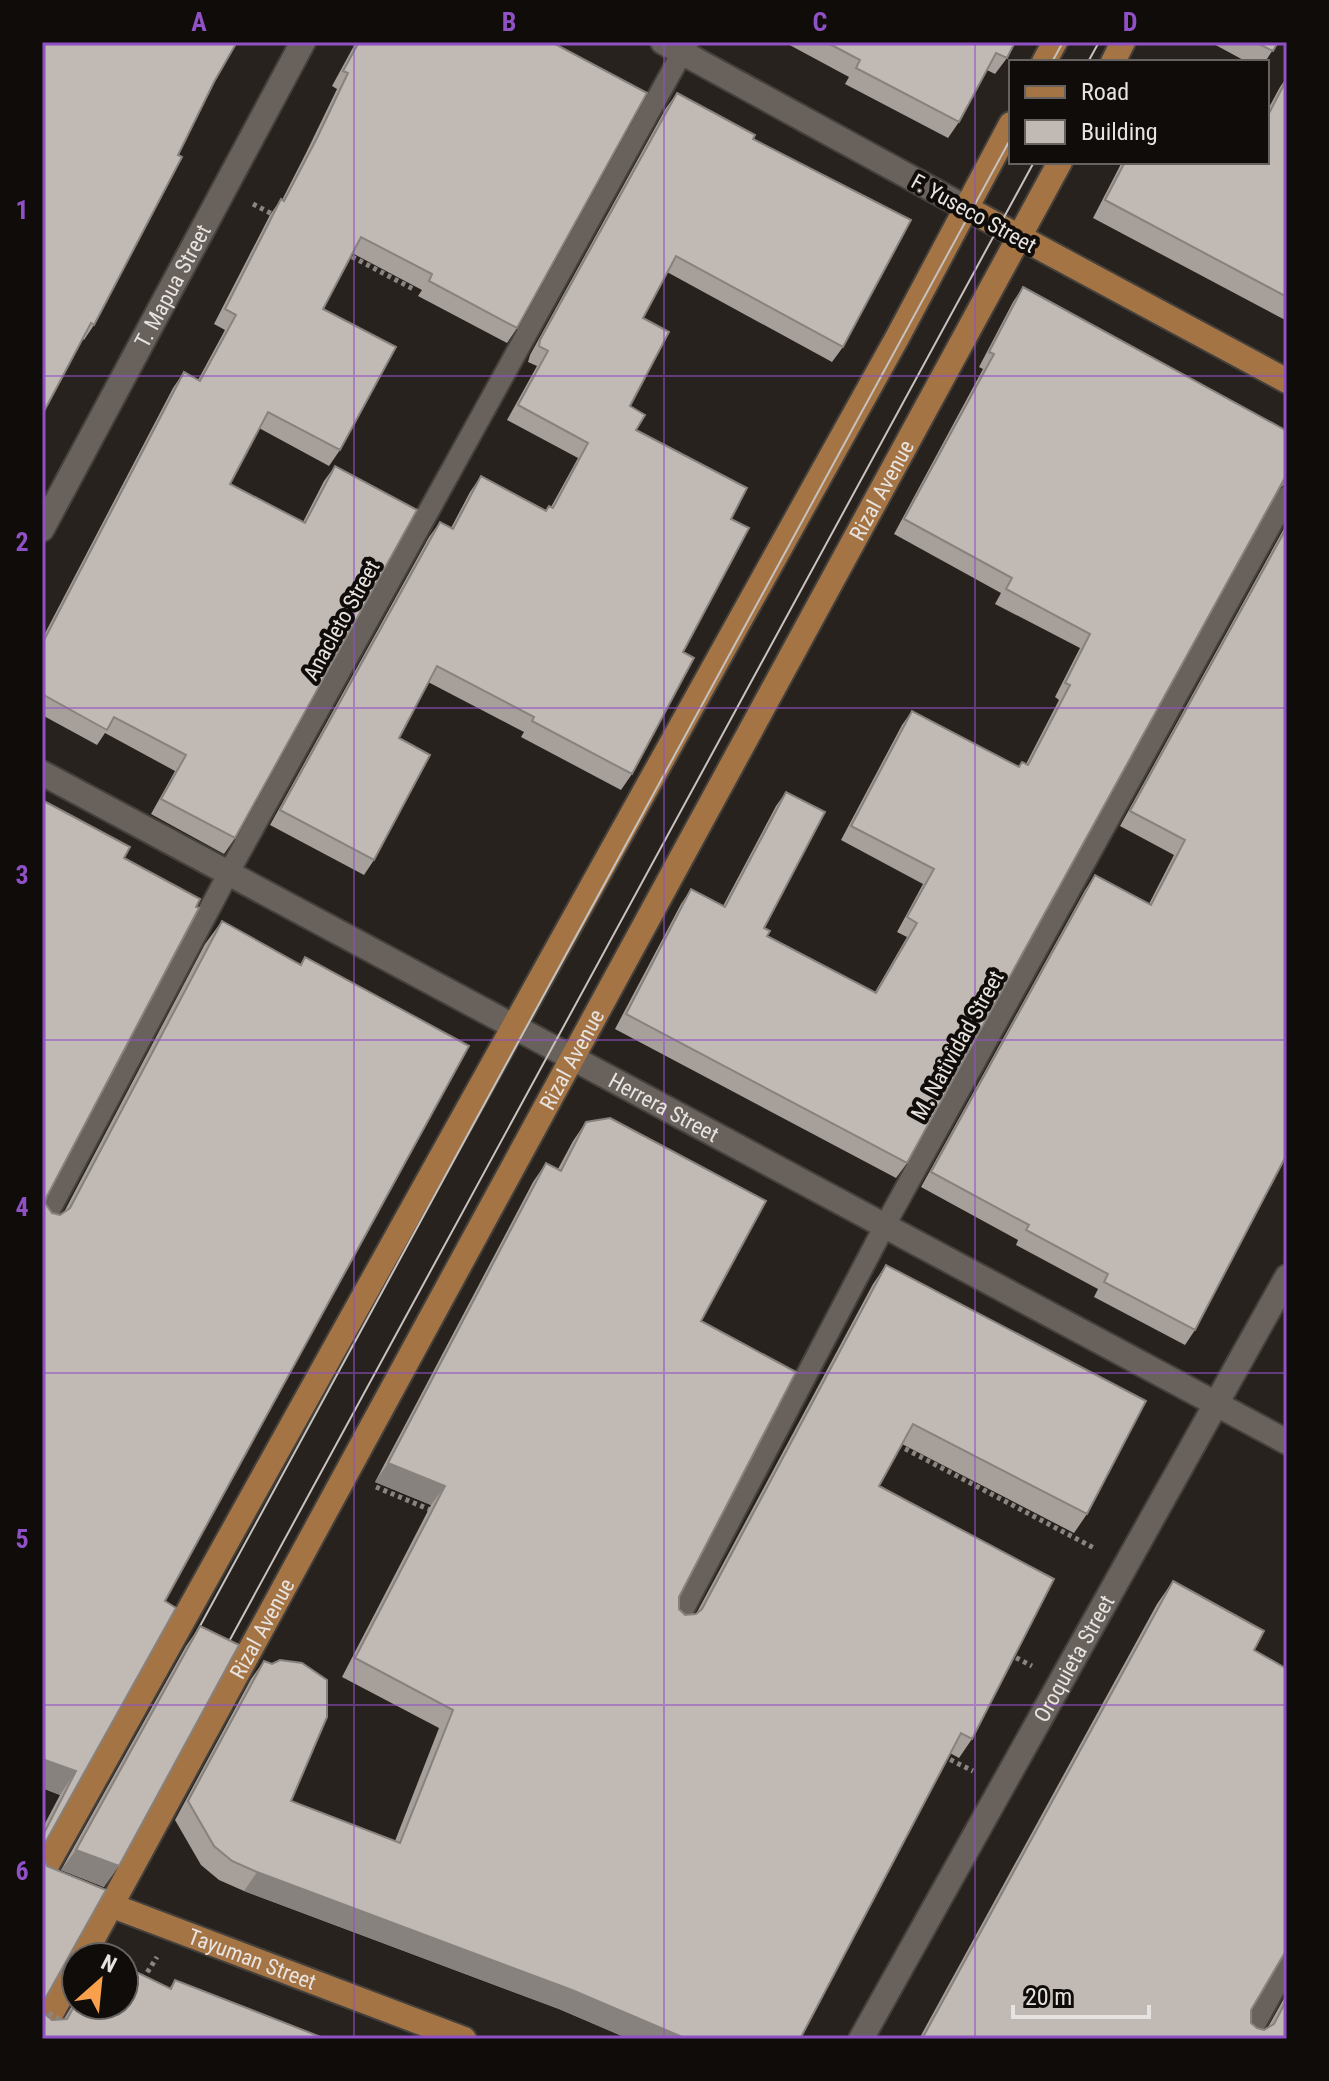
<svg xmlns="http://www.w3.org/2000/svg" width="1329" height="2081" viewBox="0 0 1329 2081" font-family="'Roboto Condensed',sans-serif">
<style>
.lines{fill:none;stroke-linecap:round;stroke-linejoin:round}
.service-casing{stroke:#44403c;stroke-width:24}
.minor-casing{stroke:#44403c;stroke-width:28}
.tertiary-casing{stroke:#44403c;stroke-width:28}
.primary-casing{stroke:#44403c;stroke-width:28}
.path{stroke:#8a8581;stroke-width:5;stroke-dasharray:4 4;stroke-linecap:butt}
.service{stroke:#68615c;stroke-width:20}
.minor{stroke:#68615c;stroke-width:24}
.tertiary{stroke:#68615c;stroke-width:24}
.primary{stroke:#a57445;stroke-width:24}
.tram{stroke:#c6c2bf;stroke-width:2}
.path-bridge{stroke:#8a8581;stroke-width:5;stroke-dasharray:4 4;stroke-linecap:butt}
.wall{fill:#a69f9a}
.shaded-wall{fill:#87827d}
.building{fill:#c1b9b3;stroke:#87827d;stroke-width:2}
.grid{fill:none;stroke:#9151c6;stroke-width:2;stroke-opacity:0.55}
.labels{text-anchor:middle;stroke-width:8;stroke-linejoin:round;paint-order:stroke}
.street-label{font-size:22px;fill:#e7e3e0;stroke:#0f0c0a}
.neatline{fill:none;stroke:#9151c6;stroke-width:3}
.grid-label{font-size:26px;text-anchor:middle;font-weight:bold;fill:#9151c6}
</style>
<rect width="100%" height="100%" fill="#28221e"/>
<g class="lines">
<defs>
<path id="service" d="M42 1225 228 874 688 42
M677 1622 884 1227 1287 496
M1247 2039 1287 1966"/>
<g id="minor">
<path id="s1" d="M42 773 1287 1442"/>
</g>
<g id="tertiary">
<path d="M663 42 966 208"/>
<path id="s2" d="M42 529 303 42"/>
<path id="s3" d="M861 2039 1287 1277"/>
</g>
<g id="primary">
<path d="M1044 62 1055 42"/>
<path d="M1113 62 1123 42"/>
<path d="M966 208 1287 381"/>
<path d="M42 1874 897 338 1011 124"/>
<path id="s4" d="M97 1900 464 2039"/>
<path id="s5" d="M83 1957 1060 162"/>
<path d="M42 2030 76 1969"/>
</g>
</defs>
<use href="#service" class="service-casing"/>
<use href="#minor" class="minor-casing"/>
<use href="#tertiary" class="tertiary-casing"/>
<use href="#primary" class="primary-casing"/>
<path class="path" d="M253 204 276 216
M345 253 415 290
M898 1445 1094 1548
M376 1487 433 1511
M1009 1654 1032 1666
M943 1756 973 1771
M143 1979 157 1957"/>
<use href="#service" class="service"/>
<use href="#minor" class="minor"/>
<use href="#tertiary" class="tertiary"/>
<use href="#primary" class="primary"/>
<path class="tram" d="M1052 62 1063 42
M1088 62 1099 42
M188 1648 1011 138
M220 1658 1034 162"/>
<path class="path-bridge" d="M42 2009 66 2023"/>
</g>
<path class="wall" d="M356 42H554L517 328 507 343 418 296 422 290 352 253 323 309 340 450 329 466 259 428 230 484 303 522 324 481 335 466 235 838 224 854 151 814 175 771 105 733 97 745 42 715V639L173 388 184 372 198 380 225 330 214 324 270 215 281 199 282 200 306 153 337 89 332 86Z
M784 42H1015L1007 58 995 74 987 70 959 122 948 138 845 84 849 77Z
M1210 42H1278L1265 62H1247Z
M1287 77V321L1093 218 1122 162H1267V111L1280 87Z
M214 82 94 325 84 340 82 339Z
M677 93 753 139 843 347 832 362 667 272 643 318 630 406 636 430 731 519 683 652 632 774 621 790 521 737 524 732 428 682 399 738 374 860 364 875 270 825 429 537 440 522 451 528 470 492 481 476 546 510 551 507 578 458 507 420 537 366 528 362 530 355 666 108Z
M1023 287 1287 431V483L1279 488 907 1163 896 1178 615 1029 681 904 691 889 723 906 776 806 786 792 764 928 767 936 875 992 907 937 897 932 923 884 841 840 902 725 912 711 1019 767 1022 762 1026 764 1059 700 1055 697 1080 648 995 604 1001 593 894 534 983 369 979 367 1013 302Z
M1287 523V1154L1195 1330 1185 1345 1094 1297 1098 1289 1016 1245 1018 1240 921 1187 1085 890 1095 875 1149 904 1174 855 1120 826Z
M42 800 124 858 47 1196 45 1203 52 1213 60 1215 64 1212 205 944 222 921 300 965 305 957 165 1601 45 1843 44 1857 45 2014 52 2020 64 2019 76 1999V2005L169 1989 175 1980 326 2039H42V1829L60 1795 42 1788Z
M586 1122 701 1321 679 1597V1609L685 1615 696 1614 873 1284 886 1265 1087 1514 1074 1533 902 1444 879 1486 972 1739 959 1758 950 1753 800 2039H629L559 2009 244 1891 219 1880 201 1865 175 1820 251 1679 264 1661 291 1801 395 1841 439 1728 342 1677 431 1505 375 1482 533 1182 546 1163 558 1169 573 1141Z
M1173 1581 1254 1650 1287 1669V1953L1284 1954 1251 2010V2023L1257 2028 1264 2030 1268 2027 1287 1993V2039H919L1157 1604Z
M200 1626 104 1887 61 1870 186 1646Z"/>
<path class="shaded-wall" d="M1287 474V483L1276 490Z
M388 1463 445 1486 431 1505 375 1482Z
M42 1759 76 1771 60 1795 42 1788Z
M76 1850 119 1866 104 1887 61 1870Z
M257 1872 572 1990 687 2039H629L559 2009 244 1891Z"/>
<path class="building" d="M42 42H237L214 82 178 155 182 157 94 325 91 323 42 415Z
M359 42H554L553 43 647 93 517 328 429 281 432 274 361 237 323 309 396 347 340 450 268 412 230 484 305 523 335 466 417 510 235 838 161 799 186 755 114 717 107 730 42 694V644L184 372 200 381 236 315 225 309 281 199 284 201 317 138 348 73 343 71Z
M826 42H1015L1007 58 996 53 959 122 856 68 860 60Z
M1255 42H1278L1273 51Z
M1287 79V297L1105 200 1125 162H1267V117Z
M677 93 755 135 753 139 911 220 843 347 676 256 643 318 669 332 630 406 645 415 636 430 747 488 731 519 749 528 683 652 694 658 632 774 532 721 534 717 437 666 399 738 430 755 374 860 280 810 440 522 453 529 481 476 546 511 549 506 553 508 588 443 518 405 548 351 539 346 540 340Z
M1023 287 1287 431V474L907 1163 626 1014 691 889 725 907 786 792 825 812 764 928 770 931 767 936 876 993 917 923 907 917 934 869 851 826 912 711 1019 767 1022 762 1028 765 1070 685 1065 683 1090 634 1006 589 1012 578 904 519 994 354 989 352Z
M1287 527V1154L1195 1330 1104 1282 1108 1274 1026 1230 1029 1225 931 1172 1095 875 1151 905 1185 840 1130 811Z
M42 800 130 847 124 858 200 899 196 907 199 908 47 1196 45 1203 52 1213 60 1215 70 1208 222 921 301 965 305 957 469 1046 165 1601 176 1608 45 1843 44 1857 47 1866 106 1890 45 1999V2014L52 2020 67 2019 76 2003V2005H124V1966L171 1989 175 1980 326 2039H42V1837L76 1771 42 1759Z
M610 1118 766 1201 701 1321 796 1372 679 1597V1609L685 1615 696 1614 702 1609 886 1265 1146 1401 1087 1514 913 1424 879 1486 1054 1579 972 1739 961 1733 800 2039H687L572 1990 257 1872 232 1861 214 1846 188 1801 264 1661 272 1664 280 1660 302 1663 327 1680V1717L291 1801 400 1843 453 1710 355 1658 445 1486 388 1463 546 1163 561 1171 586 1122Z
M1173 1581 1264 1631 1254 1650 1287 1669V1949L1251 2010V2023L1257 2028 1264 2030 1274 2024 1287 1999V2039H922Z
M200 1626 239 1645 119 1866 76 1850Z"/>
<path class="grid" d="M354 42V2039M664 42V2039M975 42V2039M42 376H1287M42 708H1287M42 1040H1287M42 1373H1287M42 1705H1287"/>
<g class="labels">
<g class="street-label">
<text transform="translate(974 213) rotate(29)" y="8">F. Yuseco Street</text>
<text dy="8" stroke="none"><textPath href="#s2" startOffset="276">T. Mapua Street</textPath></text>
<text dy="8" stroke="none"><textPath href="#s5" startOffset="1670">Rizal Avenue</textPath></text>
<text transform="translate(341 620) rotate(-61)" y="8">Anacleto Street</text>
<text transform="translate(957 1045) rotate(-61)" y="8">M. Natividad Street</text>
<text dy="8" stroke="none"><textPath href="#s5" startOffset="1022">Rizal Avenue</textPath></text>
<text dy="8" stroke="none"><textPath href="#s1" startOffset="706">Herrera Street</textPath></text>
<text dy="8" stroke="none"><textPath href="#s5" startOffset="374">Rizal Avenue</textPath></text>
<text dy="8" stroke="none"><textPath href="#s3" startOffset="436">Oroquieta Street</textPath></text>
<text dy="8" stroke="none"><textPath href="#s4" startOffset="166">Tayuman Street</textPath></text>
</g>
</g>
<rect width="1329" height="2081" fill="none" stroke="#0f0c0a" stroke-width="88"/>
<rect x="1009" y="60" width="260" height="104" fill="#0f0c0a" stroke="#656260" stroke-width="2"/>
<rect x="1025" y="86" width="40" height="12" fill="#a57445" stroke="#656260" stroke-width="2"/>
<text x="1081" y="100" font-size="24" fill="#e7e3e0">Road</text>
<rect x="1025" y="120" width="40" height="24" fill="#c1b9b3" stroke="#656260" stroke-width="2"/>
<text x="1081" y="140" font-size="24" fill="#e7e3e0">Building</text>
<g transform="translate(100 1981) rotate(27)"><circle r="38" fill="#0f0c0a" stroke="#656260" stroke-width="2"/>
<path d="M0-6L14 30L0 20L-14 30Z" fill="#f9a04d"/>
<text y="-12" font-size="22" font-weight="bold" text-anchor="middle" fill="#e7e3e0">N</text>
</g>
<path d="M1013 2005v12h136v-12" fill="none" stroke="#e7e3e0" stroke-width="4"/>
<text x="1025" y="2005" font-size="24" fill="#e7e3e0" stroke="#0f0c0a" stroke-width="6" paint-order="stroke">20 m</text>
<rect x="44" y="44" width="1241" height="1993" class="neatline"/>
<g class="grid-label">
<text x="199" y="31">A</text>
<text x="509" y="31">B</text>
<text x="820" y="31">C</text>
<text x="1130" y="31">D</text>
<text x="22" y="219">1</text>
<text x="22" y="551">2</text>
<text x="22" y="884">3</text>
<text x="22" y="1216">4</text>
<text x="22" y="1548">5</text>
<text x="22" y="1880">6</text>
</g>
</svg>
